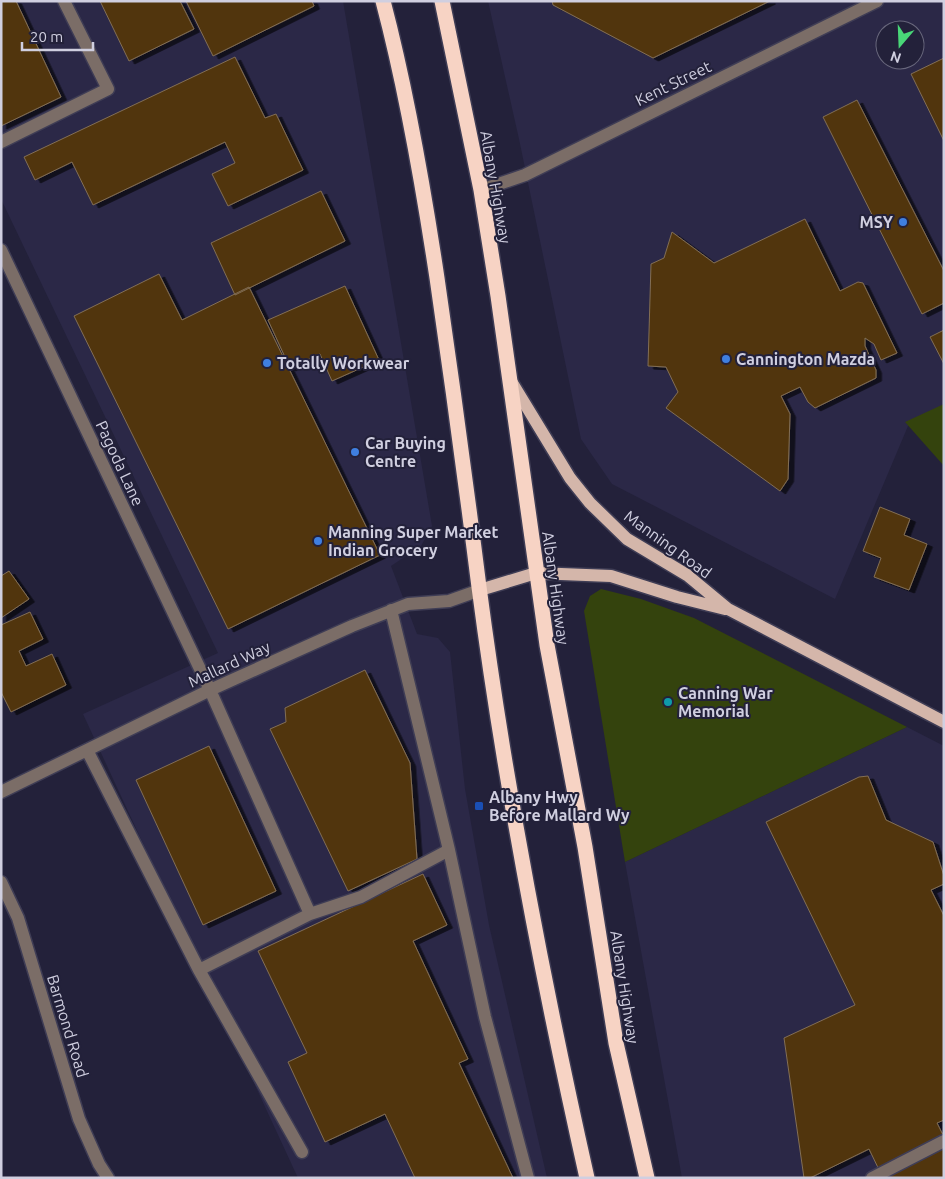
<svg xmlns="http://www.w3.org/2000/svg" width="945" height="1179" viewBox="0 0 945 1179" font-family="Ubuntu,sans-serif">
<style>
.built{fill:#2b2847;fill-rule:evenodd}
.green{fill:#34430d}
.building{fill:#51360e;stroke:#826e55;filter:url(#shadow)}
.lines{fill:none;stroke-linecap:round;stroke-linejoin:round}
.minor-casing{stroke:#3f3d55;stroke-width:15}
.major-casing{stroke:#3f3d55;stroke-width:15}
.highway-casing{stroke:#3f3d55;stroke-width:18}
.minor{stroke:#7b6d67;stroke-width:12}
.major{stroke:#d4b6aa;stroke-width:12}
.highway{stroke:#f7d3c4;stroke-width:15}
.shop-dot{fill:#3f7fe0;stroke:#23213a;stroke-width:2}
.culture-dot{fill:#0f9aa8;stroke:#23213a;stroke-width:2}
.transit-dot{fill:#1a4fb4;stroke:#23213a;stroke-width:2}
.labels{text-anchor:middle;stroke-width:4;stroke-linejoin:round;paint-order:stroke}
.street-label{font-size:16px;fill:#d0cfe0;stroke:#23213a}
.poi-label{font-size:16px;font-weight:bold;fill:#d0cfe0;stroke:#23213a;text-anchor:start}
</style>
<defs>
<filter id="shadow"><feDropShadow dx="5.5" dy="3" stdDeviation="0" flood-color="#0009"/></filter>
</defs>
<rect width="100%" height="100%" fill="#23213a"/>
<path class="built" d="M1 1H343L432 526 421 546 391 566 417 634 438 638 450 652 465 789 489 925 547 1178H298L83 714 218 653 1 199Z
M488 1H944V408L908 426 835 599 612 484 581 439 519 139ZM885 30H915V60H885Z
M907 727 944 746V1178H682L625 862Z"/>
<path class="green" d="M944 404V466L905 422Z
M601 589 641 599 694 618 907 727 625 862 584 611 590 596Z"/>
<path class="building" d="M1 1H16L61 97 1 126Z
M100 1H180L194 29 129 61Z
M186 1H312L314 6 213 56Z
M552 1H770L653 58 553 5Z
M235 57 265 118 276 114 303 170 228 206 212 174 235 163 225 142 93 205 72 162 35 180 24 157Z
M944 58V141L911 74Z
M857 100 944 271V303L922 314 823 117Z
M321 191 345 241 235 295 211 243Z
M805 219 840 291 858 282 863 283 897 353 881 360 874 344 865 338V346L876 370V378L815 408 808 402 800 387 781 396 790 414 788 479 780 491 666 408 678 392 666 367 648 366 651 264 664 258 672 232 714 263Z
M159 274 182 320 249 287 380 555 228 629 74 316Z
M345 286 379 360 332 381 320 354 290 368 268 320Z
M944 330V364L930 337Z
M880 507 910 519 904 535 927 544 909 590 874 577 881 558 863 551Z
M9 571 29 599 1 618V576Z
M30 612 43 639 19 651 26 666 52 654 66 685 11 712 1 692V625Z
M365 670 410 763 417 859 348 891 270 729 286 722 285 708Z
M209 746 276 891 203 925 136 780Z
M868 776 886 820 933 842 944 876V884L931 890 944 916V1120L937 1123 944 1137V1178H883L869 1149 810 1178H804L784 1038 855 1005 766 822 859 777Z
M423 874 447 925 413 941 468 1059 459 1063 513 1178H415L385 1114 325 1142 288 1062 307 1053 258 951Z"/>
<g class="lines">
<defs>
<path id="minor" d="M1 142 108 89 64 1
M481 190 525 175 877 1
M1 250 210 690 310 914
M391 610 449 850 485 1017 528 1178
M87 750 199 970 302 1152
M1 792 210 690 352 626 408 604 449 601 480 590
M1 882 18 918 79 1119 99 1164 108 1178
M199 970 310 914 361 897 449 850
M872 1178 944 1141"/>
<path id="major" d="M511 381 570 478 590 503 627 539 687 575 728 609 944 722
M480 590 536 573 611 576 677 597 725 609"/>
<path id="highway" d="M383 1C407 92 423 185 437 278 452 381 466 484 479 587 505 786 543 982 587 1178
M442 1 481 190 498 296 547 645 585 847 616 1043 647 1178"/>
</defs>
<use href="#minor" class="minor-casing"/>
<use href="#major" class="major-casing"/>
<use href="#highway" class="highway-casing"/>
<use href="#minor" class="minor"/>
<use href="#major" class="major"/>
<use href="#highway" class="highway"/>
</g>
<g class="shop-dot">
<circle cx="903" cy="222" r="5"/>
<circle cx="726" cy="359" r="5"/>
<circle cx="267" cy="363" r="5"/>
<circle cx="355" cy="452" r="5"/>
<circle cx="318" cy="541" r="5"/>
</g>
<circle class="culture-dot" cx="668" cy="702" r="5"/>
<rect class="transit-dot" x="474" y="801" width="10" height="10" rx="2.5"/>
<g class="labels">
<g class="street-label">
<text transform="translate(673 83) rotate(-26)" y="6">Kent Street</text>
<text transform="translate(496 187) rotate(80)" y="6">Albany Highway</text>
<text transform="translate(120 463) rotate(65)" y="6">Pagoda Lane</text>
<text transform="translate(668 544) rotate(36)" y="6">Manning Road</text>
<text transform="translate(556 588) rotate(82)" y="6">Albany Highway</text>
<text transform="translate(229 664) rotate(-25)" y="6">Mallard Way</text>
<text transform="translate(625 987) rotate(81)" y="6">Albany Highway</text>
<text transform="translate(68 1026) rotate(73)" y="6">Barmond Road</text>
</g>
<g class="poi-label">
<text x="893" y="228" text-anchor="end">MSY</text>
<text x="736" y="365">Cannington Mazda</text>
<text x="277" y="369">Totally Workwear</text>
<text x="365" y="449">Car Buying<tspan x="365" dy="18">Centre</tspan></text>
<text x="328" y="538">Manning Super Market<tspan x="328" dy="18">Indian Grocery</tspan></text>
<text x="678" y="699">Canning War<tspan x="678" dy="18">Memorial</tspan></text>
<text x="489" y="803">Albany Hwy<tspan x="489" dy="18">Before Mallard Wy</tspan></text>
</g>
</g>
<rect width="945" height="1179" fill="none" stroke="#d0cfe0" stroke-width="5"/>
<g transform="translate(900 45) rotate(199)"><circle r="24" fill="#23213a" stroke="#68677c"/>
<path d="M0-4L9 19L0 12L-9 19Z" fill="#49d778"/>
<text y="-8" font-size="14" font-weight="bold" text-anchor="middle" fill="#d0cfe0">N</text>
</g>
<path d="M22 42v8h71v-8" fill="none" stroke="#d0cfe0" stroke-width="2.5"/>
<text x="30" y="42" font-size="15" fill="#d0cfe0" stroke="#23213a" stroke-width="4" paint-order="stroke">20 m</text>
</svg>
